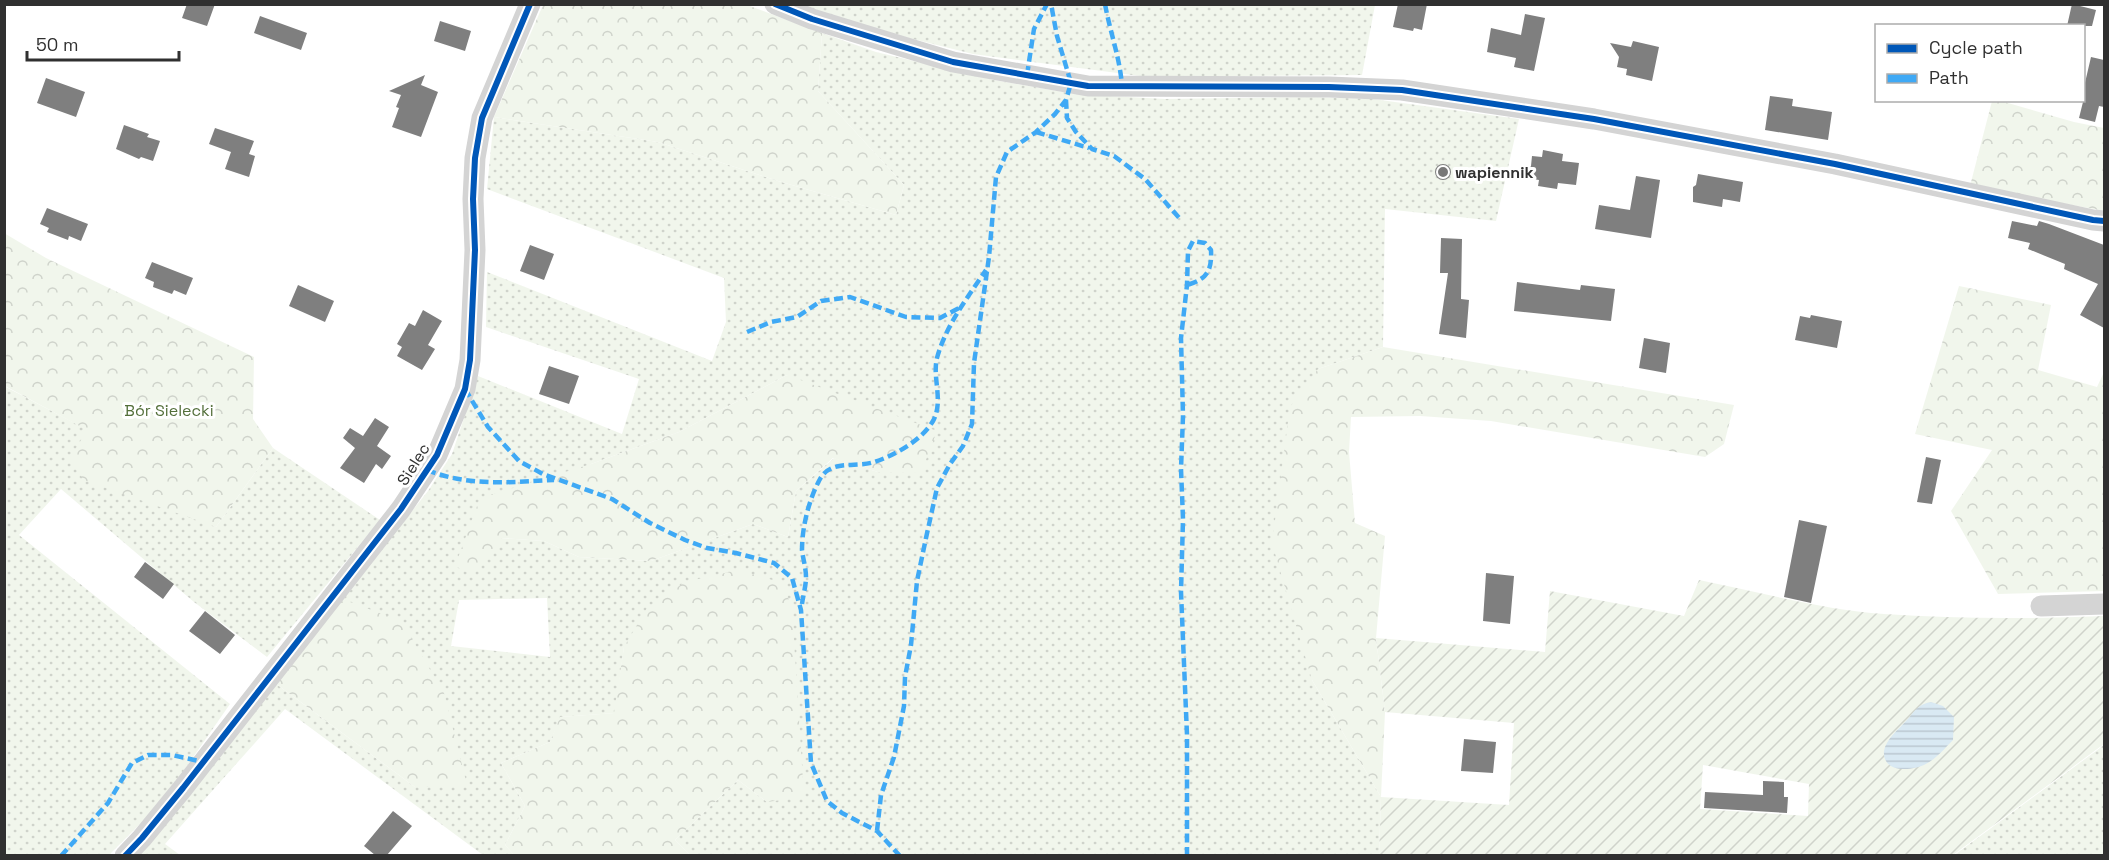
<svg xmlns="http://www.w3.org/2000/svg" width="2109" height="860" viewBox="0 0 2109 860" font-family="'Space Grotesk',sans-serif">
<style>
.grass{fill:url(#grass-dots);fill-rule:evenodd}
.forest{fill:url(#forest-crowns)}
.garden{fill:url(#garden-furrows);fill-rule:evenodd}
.water{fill:url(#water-rules)}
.building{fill:#7f7f7f}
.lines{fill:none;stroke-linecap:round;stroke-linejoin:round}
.minor{stroke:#d4d4d4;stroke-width:21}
.quiet{stroke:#3fa9f5;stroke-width:4.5;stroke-dasharray:9 4.5;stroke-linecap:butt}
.cycleway-casing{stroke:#fff;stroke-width:10}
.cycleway{stroke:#0057b8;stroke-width:6}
.poi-dot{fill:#787878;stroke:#fff;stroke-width:2}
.labels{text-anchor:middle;stroke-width:6;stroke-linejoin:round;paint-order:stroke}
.poi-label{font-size:16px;font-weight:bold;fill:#303030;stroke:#fff;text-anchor:start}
.park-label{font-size:16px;fill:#536f3a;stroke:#fff}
.street-label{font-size:16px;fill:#303030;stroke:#fff}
</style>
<defs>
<pattern id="grass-dots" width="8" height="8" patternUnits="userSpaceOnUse" patternTransform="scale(1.5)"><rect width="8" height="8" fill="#f1f6ec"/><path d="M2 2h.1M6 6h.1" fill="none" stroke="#cfd3cb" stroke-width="1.8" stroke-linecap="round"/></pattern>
<pattern id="forest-crowns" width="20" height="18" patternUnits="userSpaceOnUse" patternTransform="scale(1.5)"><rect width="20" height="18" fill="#f1f6ec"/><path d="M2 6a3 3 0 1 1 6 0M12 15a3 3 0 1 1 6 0" fill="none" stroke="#cfd3cb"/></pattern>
<pattern id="garden-furrows" width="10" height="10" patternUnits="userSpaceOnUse" patternTransform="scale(1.5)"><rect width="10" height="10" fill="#f1f6ec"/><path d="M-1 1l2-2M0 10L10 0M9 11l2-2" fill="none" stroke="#cfd3cb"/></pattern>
<pattern id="water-rules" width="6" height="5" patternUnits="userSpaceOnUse" patternTransform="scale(1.5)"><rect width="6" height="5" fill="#d9e9f3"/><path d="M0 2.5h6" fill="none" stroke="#bbc8d1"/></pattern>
</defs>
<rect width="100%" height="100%" fill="#fff"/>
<path class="grass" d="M795 5H1375L1362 75 1148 77 973 54 829 18Z
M822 33 876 52 994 80 1074 94 1165 99 1312 97 1373 99 1519 119 1496 221 1385 209 1383 347 1318 369 1312 680 1381 797 1379 855H690L675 840 738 780 767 802 624 647 615 713 561 717 550 742 501 763 525 806 505 845 514 855H483L285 709 165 844 180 855 139 856 275 683 415 787 342 599 428 491 452 454 478 376 622 434 639 379 486 327 487 272 712 361 726 322 724 278 487 189 494 117 658 142 778 181 896 215 904 185 818 91ZM787 375 878 472 834 458 796 491 788 537 753 524 651 561 579 557 544 541 501 538 591 464 679 432ZM547 598 550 657 451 646 459 600Z
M4 386 88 430 216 527 273 448 380 520 267 657 194 602 61 489 19 535 230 704 162 802 109 855H5Z
M2104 744V855L1953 856 2100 748Z"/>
<path class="forest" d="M543 5H747L822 33 818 91 904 185 896 215 778 181 658 142 494 117Z
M1992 101H2001L2074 122 2104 128V211L1970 186Z
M4 233 46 258 254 357 253 419 273 448 216 527 84 480 69 460 87 430 5 386Z
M1959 286 2051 305 2038 370 2097 387 2104 372V591L1998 594 1951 511 1992 450 1915 434Z
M1383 347 1734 405 1724 444 1705 457 1491 421 1420 416 1351 417 1349 452 1355 523 1385 536 1376 638 1385 712 1381 797 1312 680 1272 543 1290 407 1318 369Z
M787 375 937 431 921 473 878 472 833 458 796 491 788 537 753 524 651 561 579 557 544 541 502 538 471 574 455 566 480 498 591 464 679 432Z
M738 570 783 583 792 609 804 797 767 802 738 780 675 840 690 855H514L505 845 525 806 501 763 550 742 560 717 614 713 624 647 647 608 685 582Z
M342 599 401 621 444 693 467 785 415 787 275 683Z"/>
<path class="garden" d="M1699 580C1759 592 1824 610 1884 614 1957 619 2031 619 2104 616V744L1953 855H1379L1381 797 1509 805 1514 723 1385 712 1376 638 1545 652 1550 591 1684 616ZM1703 765 1809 784 1808 816 1700 809Z"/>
<path class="water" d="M1931 702 1943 706 1954 717 1953 740C1944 749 1935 760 1924 765 1911 771 1882 773 1884 751 1886 739 1899 729 1906 721 1915 711 1918 704 1931 702Z"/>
<path class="building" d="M187 4H215L207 26 182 18Z
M1398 4H1427L1422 30 1414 28 1413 31 1393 27Z
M2072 4 2096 10 2092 26H2067Z
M1525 14 1545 18 1534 71 1514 67 1516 58 1487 52 1491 28 1521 35Z
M260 16 307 33 301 50 254 33Z
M440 21 471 31 465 51 434 41Z
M1633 41 1659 47 1652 81 1626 75 1627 69 1617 67 1619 57 1610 43 1631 47Z
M2091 57 2104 60V107L2099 106 2095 122 2079 118 2083 102 2080 101 2084 100V87Z
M425 75 421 85 438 92 421 137 392 127 399 108 396 107 401 95 389 91Z
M46 78 85 92 76 117 37 103Z
M1770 96 1793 99 1792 106 1832 112 1828 140 1765 130Z
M124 125 149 134 147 137 160 141 153 161 141 157 139 159 116 149Z
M215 128 254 141 249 154 255 156 249 177 225 169 231 152 209 144Z
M1543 150 1563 154 1562 161 1579 163 1576 185 1558 183 1557 189 1538 186 1539 180 1533 179 1524 169 1531 166 1532 156 1542 157Z
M1435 172a8 8 0 1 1 16 0a8 8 0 1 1-16 0Z
M1698 174 1743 182 1740 202 1723 199 1722 207 1693 202V187L1696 185Z
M1636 176 1660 180 1651 238 1595 229 1599 205 1630 210Z
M47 208 88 224 81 241 69 236 68 240 47 232 49 228 40 224Z
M2012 221 2037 226 2039 221 2049 224 2104 245V328L2080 315 2098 284 2064 269 2065 264 2028 249 2030 243 2008 238Z
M1441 238 1462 239 1461 299 1469 300 1466 338 1439 334 1448 273H1440Z
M530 245 554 254 544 280 520 271Z
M152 262 193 278 186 295 174 290 172 294 153 287 154 282 145 278Z
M1517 282 1580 290 1581 285 1615 289 1611 321 1514 311Z
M298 285 334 301 325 322 289 306Z
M423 310 442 321 428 345 435 349 422 370 397 356 402 347 397 344 409 323 415 326Z
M1811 315 1842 321 1837 348 1795 340 1800 316 1810 318Z
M1644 338 1670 343 1666 373 1639 368Z
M549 366 579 376 569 404 539 394Z
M375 418 389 427 377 446 391 456 382 469 376 464 364 483 340 468 355 448 343 438 350 428 363 436Z
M1926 457 1941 460 1932 504 1917 502Z
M1799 520 1827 526 1811 603 1784 597Z
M145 562 174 584 163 599 134 577Z
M1486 573 1514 576 1510 624 1483 621Z
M205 611 235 635 220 654 189 631Z
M1464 739 1496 742 1493 773 1461 771Z
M1763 781 1784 782V797H1788L1787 813 1704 808 1705 792 1763 795Z
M393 811 412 826 387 855H375L364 846Z"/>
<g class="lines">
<path class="minor" d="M775 4 812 19 953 62 1088 86 1329 87 1402 90 1594 119 1835 164 2093 220 2104 221
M2041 606 2104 604
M125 856 142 838 183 788 401 509 437 455 465 389 470 360 475 250 473 199 475 158 482 118 530 4"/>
<path class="quiet" d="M1105 4C1110 32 1120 58 1122 86
M1027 75 1034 29 1047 4
M1066 100 1067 118 1076 132 1092 149 1114 156 1145 179 1181 220
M1036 132 1089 148
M747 332 771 322 797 317 821 301 850 297 906 317 940 318 961 307
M465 389 488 427 519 461 543 474 612 499 650 523 685 540 707 548 736 553 774 563 792 578 801 610 811 763 827 801 842 813 877 831 900 856
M427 470C469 487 510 482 554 480
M802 604C803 596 806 586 806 577 806 568 803 559 802 550 802 527 809 499 820 479 831 459 856 468 874 462 894 456 922 440 933 421 944 401 932 378 937 358 946 325 968 297 986 270
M877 831 881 795 894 757 904 706 905 677 911 645 917 581 926 538 937 488 950 464 963 446 972 424 974 363 989 257 996 177 1007 152 1036 132 1055 114 1066 100 1071 83 1057 36 1051 4
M61 856 108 803 132 763 148 755H172L203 762
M1187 856V735L1181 592 1183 519 1181 469 1183 416 1181 338 1187 285 1188 251 1193 241 1205 243 1211 250C1212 271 1207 279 1187 285"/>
<defs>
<path id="cycleway" d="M775 4 812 19 953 62 1088 86 1329 87 1402 90 1594 119 1835 164 2093 220 2104 221
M125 856 142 838 183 788 401 509 437 455 465 389 470 360 475 250 473 199 475 158 482 118 530 4"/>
</defs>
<use href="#cycleway" class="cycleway-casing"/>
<use href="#cycleway" class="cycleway"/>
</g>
<circle class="poi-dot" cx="1443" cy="172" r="6"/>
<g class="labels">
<g class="poi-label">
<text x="1455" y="178">wapiennik</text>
</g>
<g class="park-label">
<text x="169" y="416">Bór Sielecki</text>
</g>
<g class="street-label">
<text transform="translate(413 464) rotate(-58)" y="6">Sielec</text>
</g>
</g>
<rect width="2109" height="860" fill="none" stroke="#303030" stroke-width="12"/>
<rect x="1875" y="24" width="210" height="78" fill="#ffffff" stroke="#acacac" stroke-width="1.5"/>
<rect x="1887" y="44" width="30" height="9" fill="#0057b8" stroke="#acacac" stroke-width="1.5"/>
<text x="1929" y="54" font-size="18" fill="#303030">Cycle path</text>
<rect x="1887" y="74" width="30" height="9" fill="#3fa9f5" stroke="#acacac" stroke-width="1.5"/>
<text x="1929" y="84" font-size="18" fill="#303030">Path</text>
<path d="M27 51v9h152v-9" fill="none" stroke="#303030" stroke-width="3"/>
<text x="36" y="51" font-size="18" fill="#303030" stroke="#ffffff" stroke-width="4.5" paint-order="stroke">50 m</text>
</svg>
